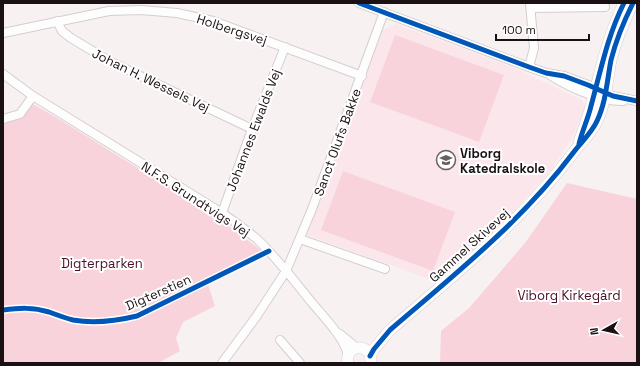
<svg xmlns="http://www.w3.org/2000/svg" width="640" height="366" viewBox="0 0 640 366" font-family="'Space Grotesk',sans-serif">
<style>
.built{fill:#fbe7eb}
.green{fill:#f8d3db}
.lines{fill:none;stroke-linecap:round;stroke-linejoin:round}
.minor-casing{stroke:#d6cdce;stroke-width:10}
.major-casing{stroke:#d6cdce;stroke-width:12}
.minor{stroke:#fefdfd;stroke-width:8}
.major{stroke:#fefdfd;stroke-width:11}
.cycleway-casing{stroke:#fff;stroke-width:8}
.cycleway{stroke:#0057b8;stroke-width:5}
.labels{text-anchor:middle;stroke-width:4;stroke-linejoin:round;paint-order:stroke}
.street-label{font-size:13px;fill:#1b1013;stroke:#fff}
.poi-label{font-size:13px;font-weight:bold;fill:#1b1013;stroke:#fff;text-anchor:start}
.park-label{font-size:13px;fill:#4b0f26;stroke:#fff}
</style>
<rect width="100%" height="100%" fill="#f8f1f2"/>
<path class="built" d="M396 24 515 68 582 100 584 103 585 107 573 136 552 169 490 237 437 282 307 235 383 30Z"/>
<path class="green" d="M395 35 504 75 479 142 370 102Z
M26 100C62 120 97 143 133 165 179 193 222 218 264 253L207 281 215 306 183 322 176 338 180 351 158 363H3V116L17 112Z
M343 171 455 212 433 271 321 230Z
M567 183 637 199V363H440L441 331 469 308 525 243Z"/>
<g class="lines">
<defs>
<path id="minor" d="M359 3 529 67 546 73 564 76 588 85 613 96 637 101
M531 8 605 7
M57 21 62 31 71 38 111 62 252 129
M3 33 109 11 141 10 177 13 213 21 362 76
M529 67 534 48 530 4
M3 74 33 96 222 213C234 221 246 230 257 239 278 259 295 282 313 304 324 317 345 339 348 355
M550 75C569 87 600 102 623 101
M3 119 20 114 33 96
M222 213 252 129 285 47
M300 239 385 269
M340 334 357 348
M280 340 300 363
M222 363 256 317 286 271 312 209 384 12"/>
<path id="major" d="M579 142C583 130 588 118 591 106 601 70 607 38 624 3
M370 356 374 349 390 330C454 275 522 221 573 153 581 142 591 134 597 121 606 102 607 81 611 60 616 40 624 21 633 3
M348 363C344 344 372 342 371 362"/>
</defs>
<use href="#minor" class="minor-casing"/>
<use href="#major" class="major-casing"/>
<use href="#minor" class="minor"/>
<use href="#major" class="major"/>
<defs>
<path id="cycleway" d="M359 3 529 67 546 73 564 76 588 85 613 96 637 101
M579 144C582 131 588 119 591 106 601 70 607 37 624 3
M3 310C19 308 33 307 49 312 57 315 65 318 73 320 95 324 116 321 137 316L269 251
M370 356 374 349 390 330C454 275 522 221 573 153 581 142 591 134 597 121 606 102 607 81 611 60 616 40 624 21 633 3"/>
</defs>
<use href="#cycleway" class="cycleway-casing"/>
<use href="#cycleway" class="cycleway"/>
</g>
<defs>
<symbol id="school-ring" viewBox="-11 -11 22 22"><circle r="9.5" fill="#fff" stroke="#685f61" stroke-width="1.5"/><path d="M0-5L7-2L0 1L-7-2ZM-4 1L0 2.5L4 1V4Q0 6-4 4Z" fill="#685f61"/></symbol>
</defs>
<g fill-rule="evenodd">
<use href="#school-ring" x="435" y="149" width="22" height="22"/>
</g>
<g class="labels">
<g class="street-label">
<text transform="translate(232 29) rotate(18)" y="5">Holbergsvej</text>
<text transform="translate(151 80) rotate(26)" y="5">Johan H. Wessels Vej</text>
<text transform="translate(253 130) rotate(-69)" y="5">Johannes Ewalds Vej</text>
<text transform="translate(337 142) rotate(-70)" y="5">Sanct Olufs Bakke</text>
<text transform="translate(196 199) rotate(33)" y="5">N.F.S. Grundtvigs Vej</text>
<text transform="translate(469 245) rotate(-42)" y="5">Gammel Skivevej</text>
<text transform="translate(158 292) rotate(-24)" y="5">Digterstien</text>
</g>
<g class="poi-label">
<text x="460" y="158">Viborg<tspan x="460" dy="15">Katedralskole</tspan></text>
</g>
<g class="park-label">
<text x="102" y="268">Digterparken</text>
<text x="569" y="300">Viborg Kirkegård</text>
</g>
</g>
<rect width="640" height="366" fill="none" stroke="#1b1013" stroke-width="8"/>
<g transform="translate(604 330) rotate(262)" stroke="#ffffff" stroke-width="3" paint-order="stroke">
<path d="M0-3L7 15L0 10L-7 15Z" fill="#1b1013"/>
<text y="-6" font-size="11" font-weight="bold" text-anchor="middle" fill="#1b1013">N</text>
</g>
<path d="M496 34v6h93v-6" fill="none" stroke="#1b1013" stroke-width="2"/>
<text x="502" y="34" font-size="12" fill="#1b1013" stroke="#ffffff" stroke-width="3" paint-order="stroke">100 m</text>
</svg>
